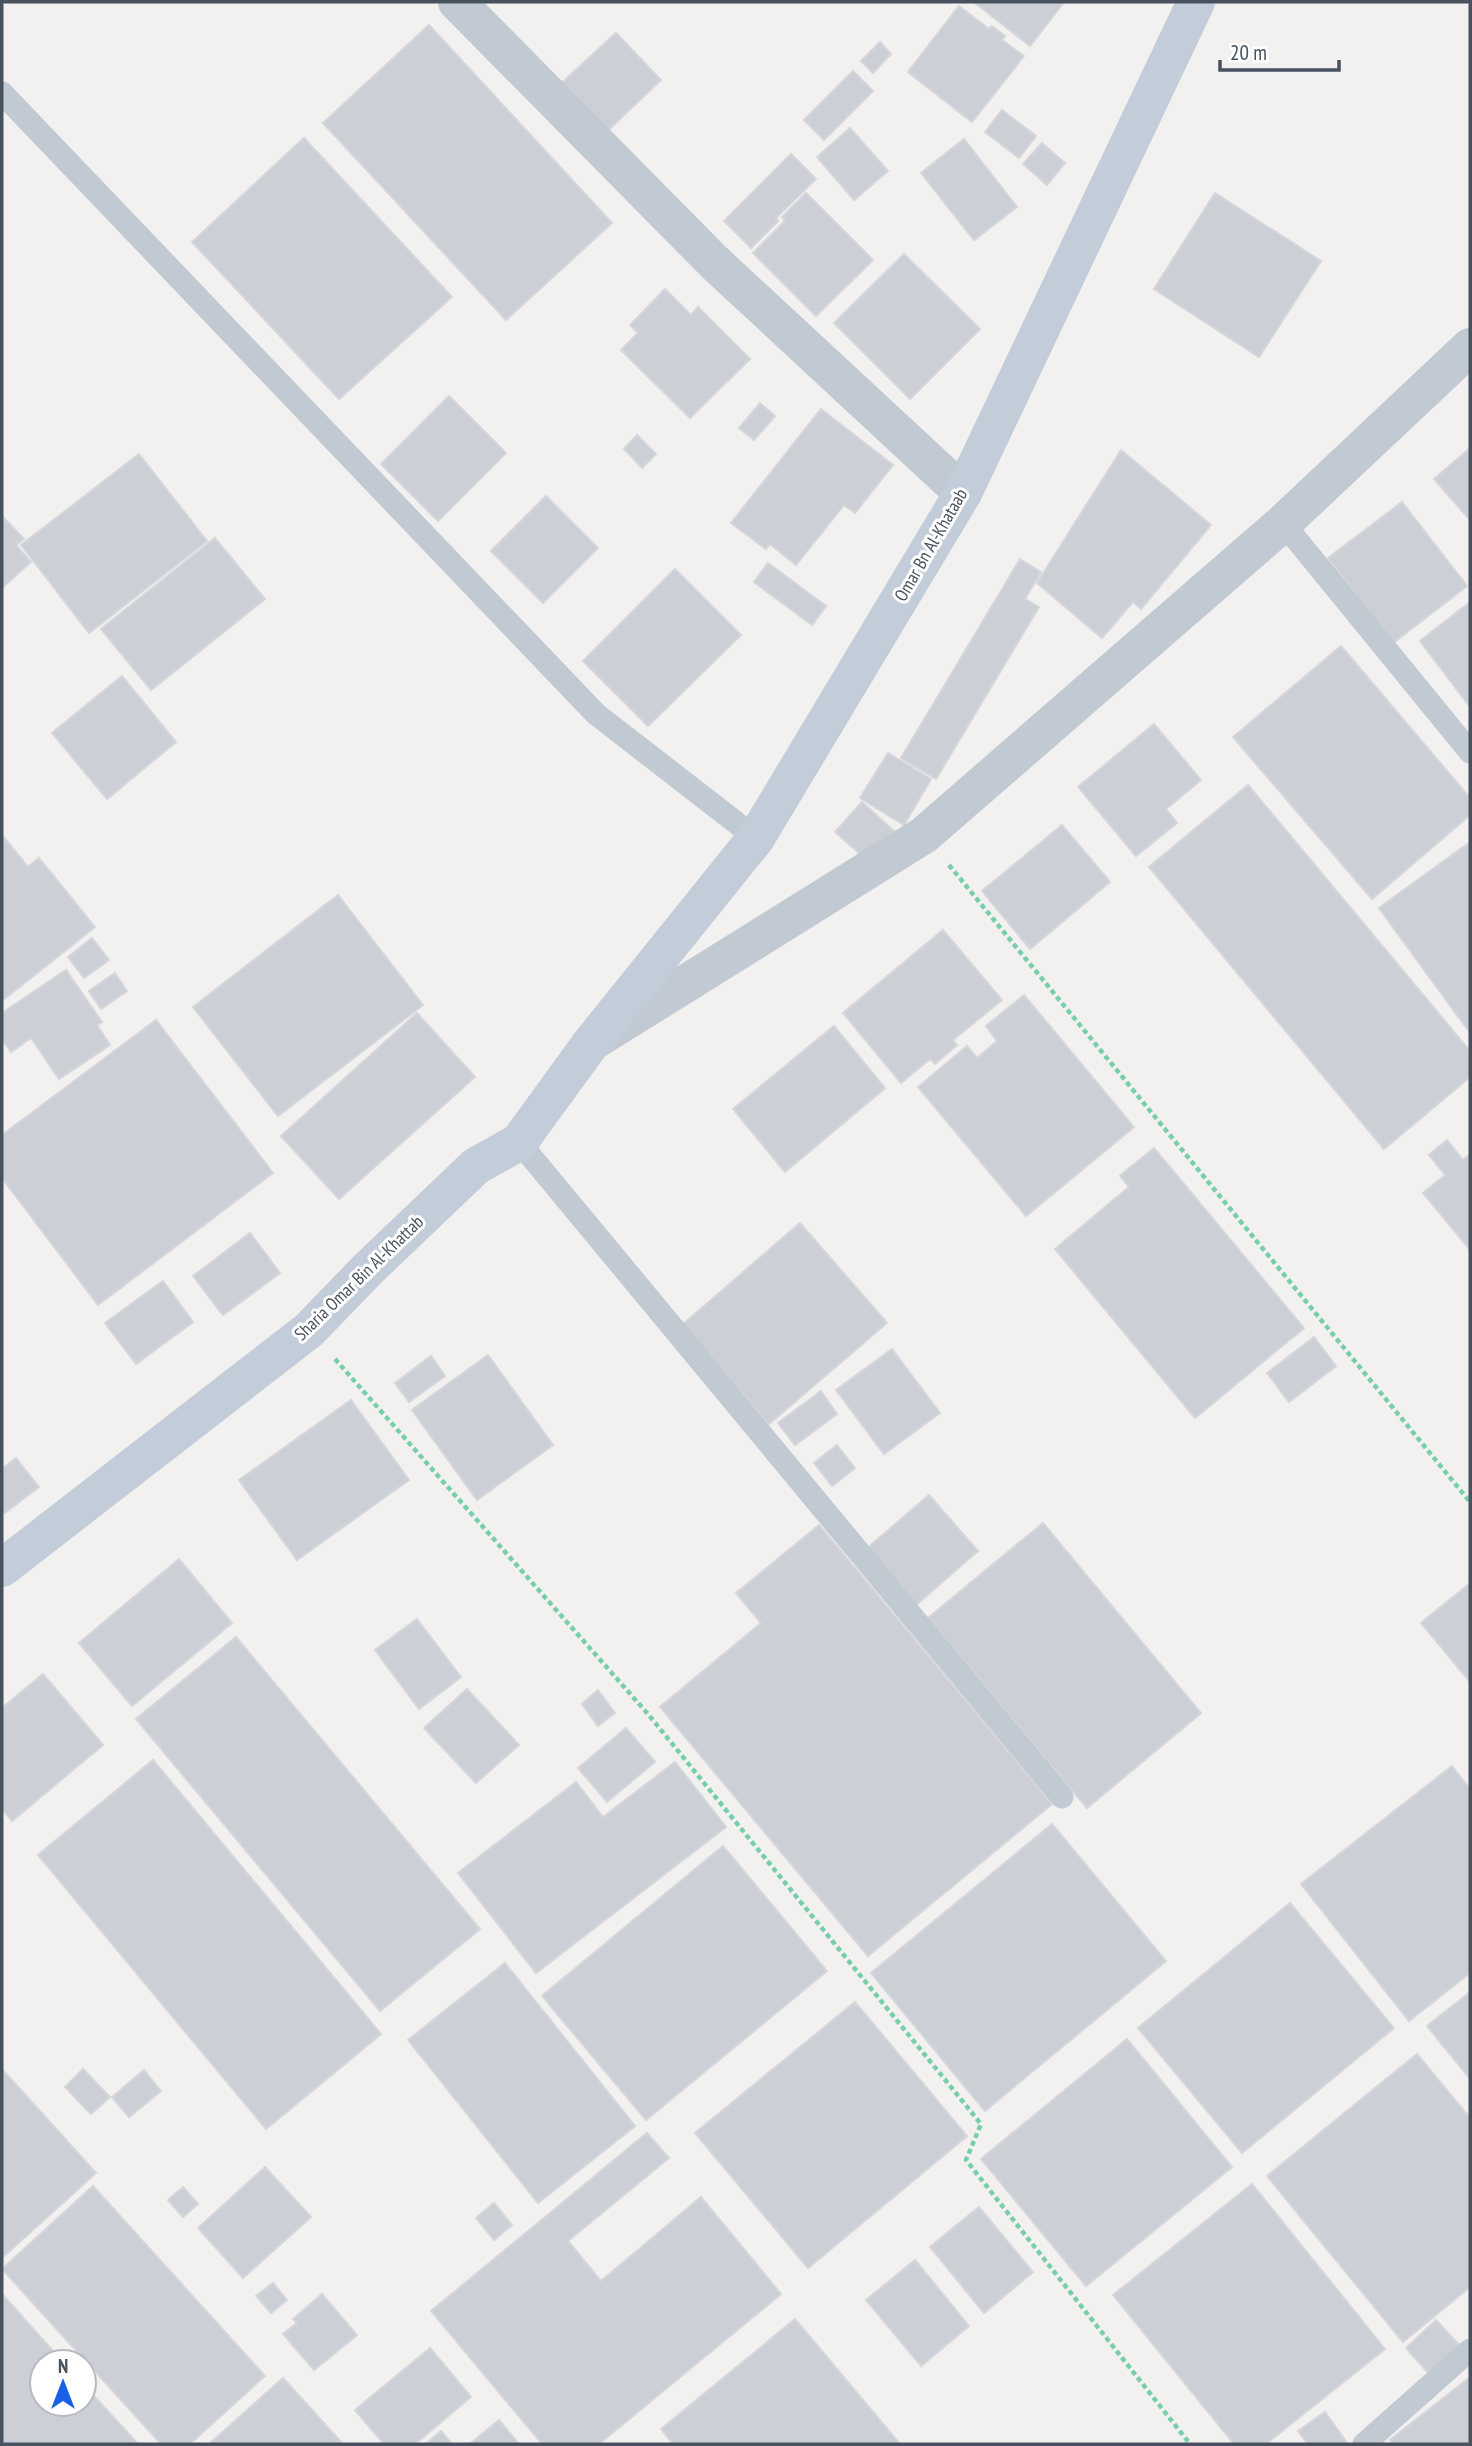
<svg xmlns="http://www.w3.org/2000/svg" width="1472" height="2446" viewBox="0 0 1472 2446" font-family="'PT Sans Narrow',sans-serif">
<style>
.building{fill:#cccfd6;stroke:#d4d6dc;stroke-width:2}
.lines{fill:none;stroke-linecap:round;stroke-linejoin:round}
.path{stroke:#77ceab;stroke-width:4.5;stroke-dasharray:5 3.5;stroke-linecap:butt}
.lane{stroke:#c1c9d2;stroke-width:23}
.street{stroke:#c1c9d2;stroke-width:38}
.secondary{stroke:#c3ccd9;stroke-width:38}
.labels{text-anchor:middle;stroke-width:6;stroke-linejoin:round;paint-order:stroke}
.street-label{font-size:18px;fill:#48525e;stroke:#fff}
</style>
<rect width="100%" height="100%" fill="#f3f1f0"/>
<path class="building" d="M976 2H1064L1030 46 975 3Z
M959 6 989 29 992 26 1005 36 1002 40 1024 56 972 122 908 72Z
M429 25 612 223 506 320 323 123Z
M616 33 661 80 601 137 556 88Z
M880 42 891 54 873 73 861 61Z
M853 71 873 91 824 140 804 120Z
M1002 110 1036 136 1019 158 985 132Z
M850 128 888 171 854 200 817 157Z
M304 138 452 297 339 399 192 242Z
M964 139 1017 207 974 240 921 173Z
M1042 143 1065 163 1047 185 1023 164Z
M791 154 816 179 776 218 778 221 751 248 724 221Z
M806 193 873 260 816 316 753 253 785 221 782 217Z
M1215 193 1321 261 1259 357 1154 289Z
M904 254 980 329 910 399 834 323Z
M665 289 691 315 698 307 750 359 690 418 621 350 638 333 630 325Z
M449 396 506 453 438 521 381 464Z
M760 403 775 416 754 440 739 428Z
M821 409 893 465 855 513 844 505 796 565 770 544 766 549 731 523Z
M637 435 656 454 642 468 624 449Z
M1470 448V520L1434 479Z
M1121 450 1211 525 1141 609 1133 602 1102 638 1037 583Z
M139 454 207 541 89 633 21 545Z
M546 496 598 548 543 603 491 551Z
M1402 502 1467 586 1393 643 1328 558Z
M3 517 24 539 16 545 31 562 2 588Z
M215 538 265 599 151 690 101 629Z
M1020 559 1041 572 1025 599 1039 607 936 779 901 758Z
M768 563 826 606 812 625 754 582Z
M675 569 741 635 648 726 583 661Z
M1470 602V707L1420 641Z
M1341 646 1470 798V815L1372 899 1233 737Z
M122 676 176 742 107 799 52 733Z
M1154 724 1201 780 1166 809 1177 823 1136 856 1078 787Z
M888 753 931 779 904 825 860 798Z
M1248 785 1470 1051V1077L1384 1149 1149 867Z
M862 802 894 831 868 861 835 832Z
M1062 825 1110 882 1030 949 982 891Z
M2 835 28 867 39 858 95 927 2 1001Z
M1470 842V1033L1379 908Z
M338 895 423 1005 278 1116 193 1007Z
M943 930 1002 1000 953 1040 957 1045 935 1064 930 1059 901 1083 843 1013Z
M92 938 109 960 84 978 68 957Z
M66 970 102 1022 97 1025 110 1045 59 1079 31 1038 11 1052 2 1039V1013Z
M115 973 127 991 101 1009 89 991Z
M1024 995 1134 1127 1026 1216 918 1087 967 1046 977 1058 997 1041 986 1026Z
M417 1013 475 1077 339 1199 281 1136Z
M156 1020 273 1173 98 1305 2 1178V1135Z
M834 1026 885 1088 785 1172 733 1109Z
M1447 1140 1463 1160 1470 1154V1250L1423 1193 1445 1175 1429 1155Z
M1154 1148 1304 1328 1195 1418 1055 1249 1129 1187 1120 1176Z
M800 1223 887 1323 769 1424 682 1325Z
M250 1233 280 1273 223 1315 193 1276Z
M163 1281 193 1322 136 1364 105 1323Z
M1314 1337 1336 1366 1289 1402 1267 1373Z
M892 1349 940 1413 884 1454 836 1390Z
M488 1355 553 1445 477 1500 412 1410Z
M431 1356 445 1376 409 1402 395 1383Z
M821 1391 837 1414 795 1445 778 1423Z
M351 1400 409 1480 297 1560 239 1480Z
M837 1445 855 1468 832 1486 814 1463Z
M16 1458 39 1487 2 1515V1469Z
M929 1495 978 1551 915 1606 865 1550Z
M1043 1523 1201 1713 1087 1808 928 1618Z
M819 1525 1052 1804 868 1956 660 1707 761 1623 736 1593Z
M179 1559 232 1623 132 1706 79 1643Z
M1470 1583V1682L1421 1623Z
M417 1619 461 1677 419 1709 375 1650Z
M236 1637 480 1929 380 2011 136 1719Z
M43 1674 103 1745 12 1821 2 1809V1708Z
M467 1689 519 1745 476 1783 424 1728Z
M598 1690 615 1713 598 1726 582 1704Z
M626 1728 655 1762 607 1802 578 1768Z
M153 1760 381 2034 266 2129 38 1855Z
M675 1762 726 1827 536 1973 458 1873 576 1782 603 1817Z
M1452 1766 1470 1789V1973L1409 2021 1301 1884Z
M1052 1824 1166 1961 985 2111 871 1973Z
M723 1846 827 1971 646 2120 542 1996Z
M1290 1903 1394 2028 1242 2153 1138 2028Z
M505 1963 635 2126 538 2203 408 2040Z
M1470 1992V2079L1427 2026Z
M855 2002 967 2136 808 2268 695 2133Z
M1127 2039 1232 2167 1086 2286 981 2159Z
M1417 2054 1470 2118V2287L1403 2342 1267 2176Z
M2 2069 96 2173 2 2258Z
M83 2069 110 2097 91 2114 65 2087Z
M144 2070 161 2091 129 2117 112 2097Z
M647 2133 669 2158 568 2241 601 2281 701 2197 781 2294 599 2444H542L431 2311Z
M265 2167 311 2217 243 2278 198 2228Z
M1252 2184 1385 2349 1266 2444H1234L1113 2295Z
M93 2186 265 2376 190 2444H161L2 2269Z
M183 2187 198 2204 183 2217 168 2200Z
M494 2203 512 2225 494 2240 476 2218Z
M979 2207 1033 2272 984 2313 930 2247Z
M915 2260 969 2326 921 2366 866 2300Z
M273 2283 287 2300 271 2313 256 2296Z
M2 2294 63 2362H42V2404H84V2385L138 2444H2Z
M322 2294 357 2335 314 2370 283 2334 297 2323 293 2319Z
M795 2319 900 2444H673L661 2429Z
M1436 2320 1461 2347 1431 2376 1406 2348Z
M430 2348 471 2397 415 2444H384L355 2410Z
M1470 2377V2444H1393L1390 2440Z
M283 2378 343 2444H209Z
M1325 2412 1348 2444H1308L1298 2431Z
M499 2420 519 2444H470Z
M441 2431 452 2444H426Z"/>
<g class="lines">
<path class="path" d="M949 865 1470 1502
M335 1359 648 1714 981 2124 966 2160 1190 2444"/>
<path class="lane" d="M2 93 596 714 756 838
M1283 523 1470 752
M519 1142 1062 1797
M1364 2444 1470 2350"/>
<path class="street" d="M457 2 714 262 963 493
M597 1039 924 835 1283 523 1470 347"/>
<path class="secondary" d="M2 1568 309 1330 368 1269 476 1166 519 1142 591 1043 756 838 963 493 1196 2"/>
</g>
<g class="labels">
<g class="street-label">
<text transform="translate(931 545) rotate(-60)" y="6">Omar Bn Al-Khataab</text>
<text transform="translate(359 1278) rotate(-44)" y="6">Sharia Omar Bin Al-Khattab</text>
</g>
</g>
<rect width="1472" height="2446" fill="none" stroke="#48525e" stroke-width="7"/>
<g transform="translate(63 2383)"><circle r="33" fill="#ffffff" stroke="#b6babf" stroke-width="2"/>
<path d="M0-5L12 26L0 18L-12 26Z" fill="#1860e5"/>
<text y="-10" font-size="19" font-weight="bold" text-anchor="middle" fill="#48525e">N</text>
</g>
<path d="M1220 60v10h119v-10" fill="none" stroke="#48525e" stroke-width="3.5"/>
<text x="1230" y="60" font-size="21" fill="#48525e" stroke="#ffffff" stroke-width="5" paint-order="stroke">20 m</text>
</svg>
